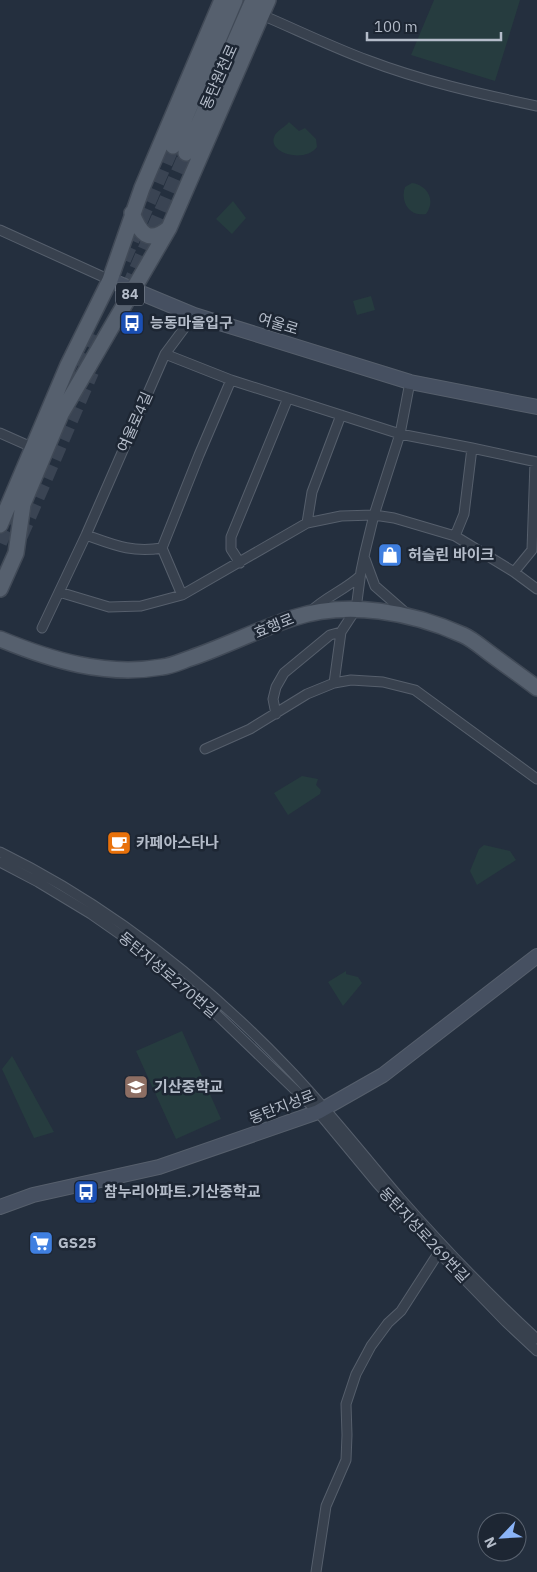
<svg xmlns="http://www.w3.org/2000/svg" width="537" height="1572" viewBox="0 0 537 1572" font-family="'IBM Plex Sans','Noto Sans KR',sans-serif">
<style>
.green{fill:#263c3f}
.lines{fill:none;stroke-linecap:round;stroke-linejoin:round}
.secondary-tunnel{stroke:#3a4453;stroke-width:14;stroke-dasharray:14 7;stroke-linecap:butt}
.street-casing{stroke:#565f6c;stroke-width:11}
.secondary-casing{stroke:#565f6c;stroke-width:16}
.primary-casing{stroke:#414a57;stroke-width:18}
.street{stroke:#38414e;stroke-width:9}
.secondary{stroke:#465061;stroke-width:14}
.primary{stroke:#56606e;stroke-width:15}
.labels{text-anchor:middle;stroke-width:5;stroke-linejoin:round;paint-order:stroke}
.shield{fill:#1d2633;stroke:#878f9c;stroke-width:1}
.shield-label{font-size:14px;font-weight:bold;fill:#b4bcc9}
.street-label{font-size:15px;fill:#b4bcc9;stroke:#1d2633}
.poi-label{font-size:15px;font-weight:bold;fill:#b4bcc9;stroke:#1d2633;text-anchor:start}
</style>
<rect width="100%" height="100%" fill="#242f3e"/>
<path class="green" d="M434 0H520L495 81 411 55Z
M289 122 299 131 305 128 316 139 317 147C305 164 265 153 275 135 278 130 285 127 289 122Z
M412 183C428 185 436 201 426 214 409 217 400 201 405 187Z
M233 201 246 218 232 234 216 219Z
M371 296 375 310 357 315 353 301Z
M302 776 318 779 316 785 321 790 320 794 288 815 274 793Z
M484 845 510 851 516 860 477 885 470 871 479 849Z
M346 971V974L358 977 362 983 343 1006 328 982Z
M182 1031 221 1119 176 1139 136 1051Z
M12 1056 15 1061 54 1132 34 1138 2 1069Z"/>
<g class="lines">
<path class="secondary-tunnel" d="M124 260 173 146
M128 288 186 153
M61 404 94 327
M21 536 92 372
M0 543 13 513"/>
<defs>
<path id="street" d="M262 15C297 30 332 47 367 60 422 81 480 94 537 106
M0 230 110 280
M165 354 231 380 400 434 472 448 537 462
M0 433 36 449
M307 523 312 492 341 415
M86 535C114 545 132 553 162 548L199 455 231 380
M455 536 464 514 472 448
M162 548 182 595
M365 559 375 586 407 614
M240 563 231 549V537L288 398
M514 572 532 550 535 462
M59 592 109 607 141 606 182 595 307 523 341 516 374 515 394 518 455 536 514 572 537 589
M310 612C325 597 345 590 360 576
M42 628 86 535 165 354 194 315
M334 683 351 680 383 682 415 690 537 779
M276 714 273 699 276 687 284 673 330 635 341 632
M205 749 250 729 307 694 334 683 341 632 356 609 361 571 365 552 374 515 400 434 410 382
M0 852C108 905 203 980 286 1066 327 1108 362 1154 400 1198 443 1247 489 1295 537 1339
M0 862 38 882 91 914 134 944 211 1009 318 1112 376 1182 445 1259 506 1322 537 1351
M316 1572 326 1506 346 1460 347 1435 346 1404 356 1374 371 1346 388 1323 401 1311 439 1252"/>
<path id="secondary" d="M110 280 194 315 410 382 537 407
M0 1207 33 1195 159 1167 318 1112 383 1075 537 956"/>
<path id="primary" d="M173 146 235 0
M186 153 253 0
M132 213C140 233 148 245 169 228
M0 525 68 365 110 280 142 188 222 0
M0 589 16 553 23 504 61 414 169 228 268 0
M0 639C51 660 106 677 162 667 172 666 182 661 191 658 226 646 259 629 293 618 348 600 412 612 463 635 472 639 480 646 488 652 504 664 521 676 537 688"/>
</defs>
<use href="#street" class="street-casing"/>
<use href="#secondary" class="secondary-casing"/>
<use href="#primary" class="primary-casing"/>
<use href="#street" class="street"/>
<use href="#secondary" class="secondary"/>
<use href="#primary" class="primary"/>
</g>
<defs>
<symbol id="bus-square" viewBox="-11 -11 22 22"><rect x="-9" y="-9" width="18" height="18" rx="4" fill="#1a4fb4" stroke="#1d2633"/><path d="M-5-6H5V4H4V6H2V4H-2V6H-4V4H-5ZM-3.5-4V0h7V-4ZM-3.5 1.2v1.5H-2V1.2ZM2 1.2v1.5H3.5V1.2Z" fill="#fff"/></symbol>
<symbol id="shop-square" viewBox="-11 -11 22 22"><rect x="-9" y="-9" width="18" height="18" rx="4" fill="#3f7fe0" stroke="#1d2633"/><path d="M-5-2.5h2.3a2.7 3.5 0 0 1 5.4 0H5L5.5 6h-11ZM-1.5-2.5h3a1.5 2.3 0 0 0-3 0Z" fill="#fff"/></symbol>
<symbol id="cafe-square" viewBox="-11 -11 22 22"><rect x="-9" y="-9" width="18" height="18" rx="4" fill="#e8710a" stroke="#1d2633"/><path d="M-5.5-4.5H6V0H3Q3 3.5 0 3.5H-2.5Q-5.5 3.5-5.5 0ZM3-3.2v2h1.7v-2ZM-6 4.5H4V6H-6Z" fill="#fff"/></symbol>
<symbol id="school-square" viewBox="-11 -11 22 22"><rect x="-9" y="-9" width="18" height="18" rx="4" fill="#8d6e63" stroke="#1d2633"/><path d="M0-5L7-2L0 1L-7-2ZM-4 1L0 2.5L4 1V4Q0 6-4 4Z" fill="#fff"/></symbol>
<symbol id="supermarket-square" viewBox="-11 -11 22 22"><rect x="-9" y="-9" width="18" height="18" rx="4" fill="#3f7fe0" stroke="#1d2633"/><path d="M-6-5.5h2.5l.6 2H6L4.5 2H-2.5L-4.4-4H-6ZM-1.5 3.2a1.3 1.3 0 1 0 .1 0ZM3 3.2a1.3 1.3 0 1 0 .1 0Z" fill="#fff"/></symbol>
</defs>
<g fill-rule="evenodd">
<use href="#bus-square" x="118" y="309" width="28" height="28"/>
<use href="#shop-square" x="376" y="541" width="28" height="28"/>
<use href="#cafe-square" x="105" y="829" width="28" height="28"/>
<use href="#school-square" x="122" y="1073" width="28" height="28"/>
<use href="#bus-square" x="72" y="1178" width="28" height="28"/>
<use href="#supermarket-square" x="27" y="1229" width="28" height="28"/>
</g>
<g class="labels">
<rect class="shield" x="116" y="282.5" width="28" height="23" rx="4"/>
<g class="shield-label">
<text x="130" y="299">84</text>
</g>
<g class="street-label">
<text transform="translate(219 77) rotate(-66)" y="5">동탄원천로</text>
<text transform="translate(278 324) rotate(17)" y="5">여울로</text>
<text transform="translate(135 422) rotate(-66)" y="5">여울로4길</text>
<text transform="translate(274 626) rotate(-22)" y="5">효행로</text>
<text transform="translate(168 975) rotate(40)" y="5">동탄지성로270번길</text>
<text transform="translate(282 1107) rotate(-21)" y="5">동탄지성로</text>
<text transform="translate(424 1235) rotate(47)" y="5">동탄지성로269번길</text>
</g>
<g class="poi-label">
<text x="150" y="328">능동마을입구</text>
<text x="408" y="560">허슬린 바이크</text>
<text x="136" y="848">카페아스타나</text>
<text x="154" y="1092">기산중학교</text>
<text x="104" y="1197">참누리아파트.기산중학교</text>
<text x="58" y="1248">GS25</text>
</g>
</g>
<g transform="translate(502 1537) rotate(245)"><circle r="24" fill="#1d2633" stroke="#59626f"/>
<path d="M0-4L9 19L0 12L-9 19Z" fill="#8ab4f8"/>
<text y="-8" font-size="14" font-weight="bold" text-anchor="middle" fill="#b4bcc9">N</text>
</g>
<path d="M367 32v8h134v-8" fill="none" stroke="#b4bcc9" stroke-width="2.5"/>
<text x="374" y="32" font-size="15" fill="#b4bcc9" stroke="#1d2633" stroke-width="4" paint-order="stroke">100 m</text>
</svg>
